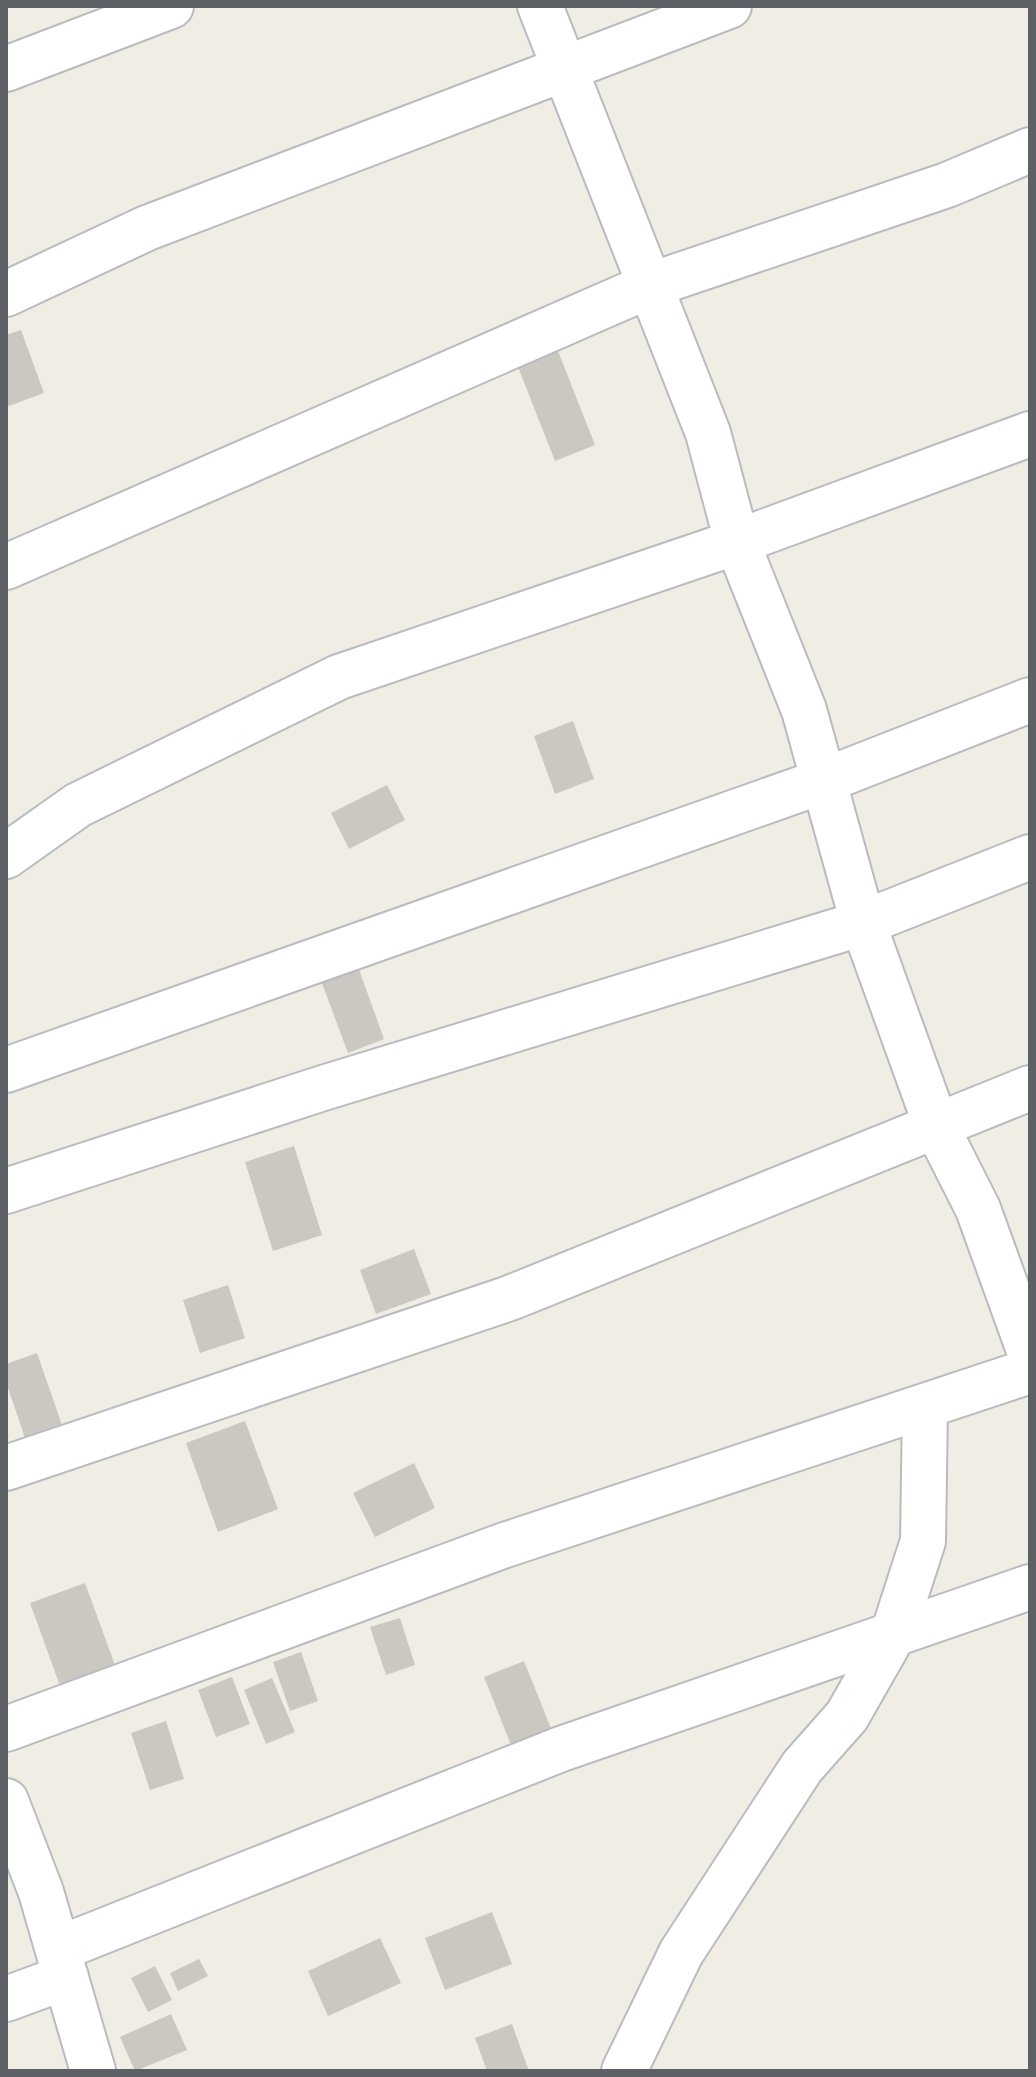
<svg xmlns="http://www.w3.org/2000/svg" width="1036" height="2077" viewBox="0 0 1036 2077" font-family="Poppins,sans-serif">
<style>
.building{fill:#cbc8c2}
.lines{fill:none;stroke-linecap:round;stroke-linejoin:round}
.minor-casing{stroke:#b8bbbf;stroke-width:48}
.minor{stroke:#fff;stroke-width:44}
</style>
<rect width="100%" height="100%" fill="#f0ede5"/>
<path class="building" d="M21 330 44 393 6 407V335Z
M558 351 595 445 555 461 518 367Z
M573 721 594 779 555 794 534 736Z
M387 785 405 820 349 849 331 813Z
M357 964 384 1039 348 1053 320 978Z
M294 1146 322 1235 273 1251 245 1162Z
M414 1249 431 1294 376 1314 360 1270Z
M228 1285 245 1338 200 1353 183 1300Z
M37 1353 62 1425 25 1438 6 1382V1364Z
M245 1421 278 1509 218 1532 186 1443Z
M414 1463 435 1508 375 1537 353 1493Z
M85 1583 119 1676 64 1697 30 1603Z
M400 1618 415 1665 386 1675 370 1627Z
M301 1652 318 1701 290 1711 273 1662Z
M524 1661 555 1738 515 1755 484 1677Z
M232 1677 250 1724 216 1737 198 1690Z
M272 1678 295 1732 266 1744 244 1690Z
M166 1721 184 1779 150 1790 131 1733Z
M492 1912 512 1964 445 1990 425 1938Z
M380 1938 401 1983 328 2016 308 1971Z
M199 1959 208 1976 178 1991 170 1973Z
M155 1966 172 2000 148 2012 131 1978Z
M171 2014 187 2050 135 2071 120 2037Z
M512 2024 529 2071H487L475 2038Z"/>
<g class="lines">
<defs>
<path id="minor" d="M540 6 708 433 737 542 804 710 863 923 937 1128 978 1209 1030 1353
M6 69 171 6
M6 294 147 228 729 6
M6 567 651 285 947 185 1030 150
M6 856 78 805 339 677 737 542 1030 434
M6 1070 823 781 1030 700
M6 1191 323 1088 863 923 1030 857
M6 1468 510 1298 1030 1088
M6 1729 505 1545 1030 1371
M6 1801 41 1892 93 2071
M58 1949 561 1749 1030 1587
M6 1999 66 1977
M624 2071 681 1953 802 1767 847 1716 892 1637 923 1541 925 1406"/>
</defs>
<use href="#minor" class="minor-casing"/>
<use href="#minor" class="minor"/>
</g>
<rect width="1036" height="2077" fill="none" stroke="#5d6166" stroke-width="16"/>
</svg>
